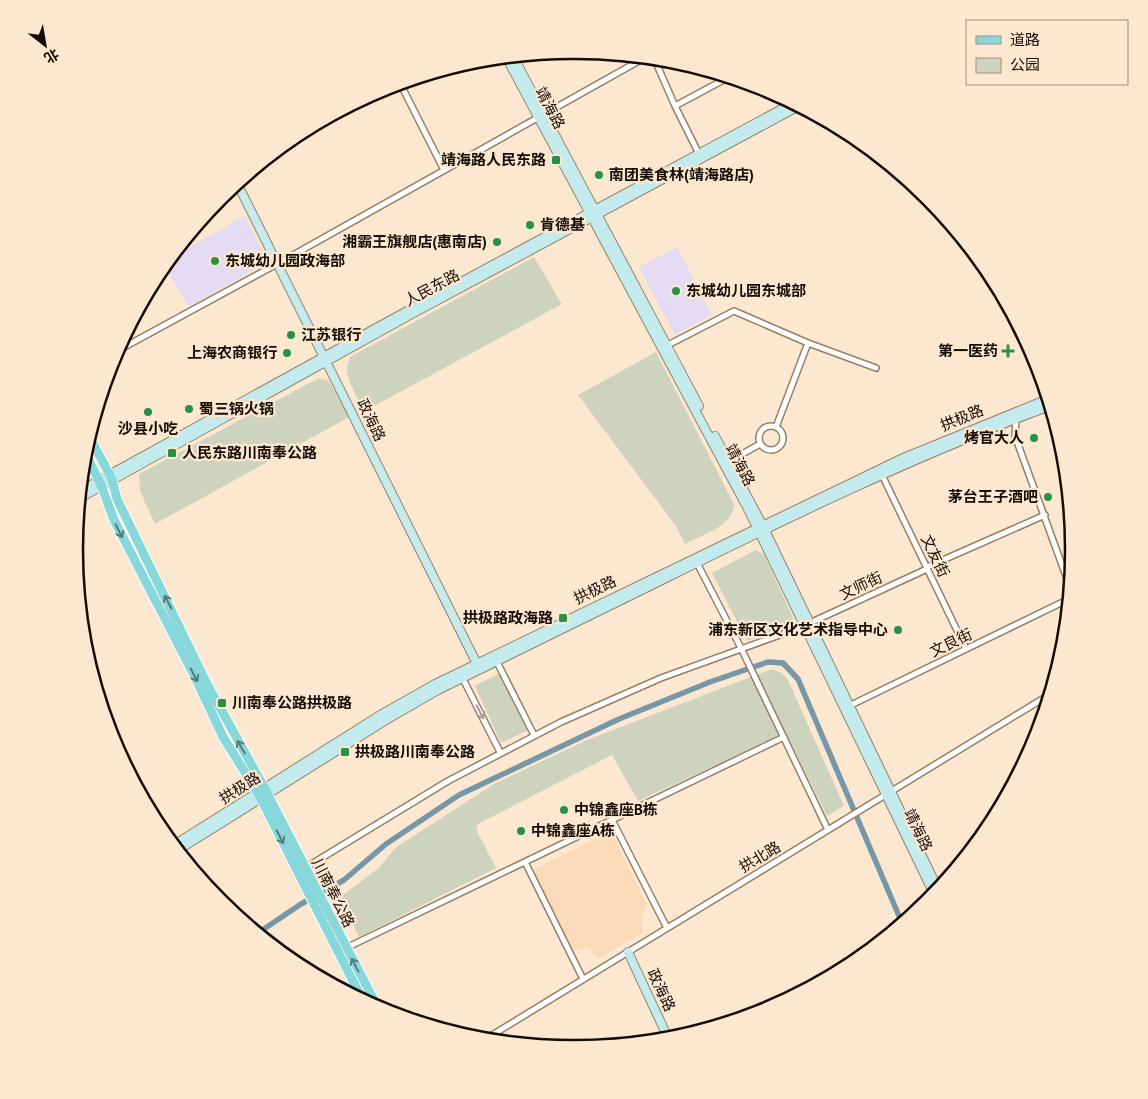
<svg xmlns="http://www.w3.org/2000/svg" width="1148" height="1099" viewBox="0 0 1148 1099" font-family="'PT Sans','Noto Sans SC',sans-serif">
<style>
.built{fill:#fbdab7}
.education{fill:#e4dcf2}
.green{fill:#ced3bd}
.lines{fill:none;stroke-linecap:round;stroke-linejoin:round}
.canal{stroke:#7597a8;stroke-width:5.5}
.street-casing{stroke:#977f65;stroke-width:8}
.secondary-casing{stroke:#977f65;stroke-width:10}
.primary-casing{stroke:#fff;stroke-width:11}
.street{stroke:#fff;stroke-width:5}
.secondary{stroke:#c3ebed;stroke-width:8}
.primary{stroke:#88d7da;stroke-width:9}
.oneway{stroke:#547c7a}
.oneway2{stroke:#a19e9b}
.poi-dot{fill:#279148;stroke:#fce7d0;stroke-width:2}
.labels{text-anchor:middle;stroke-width:4.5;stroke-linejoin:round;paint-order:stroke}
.street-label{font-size:15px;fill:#150c04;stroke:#fce7d0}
.poi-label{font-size:15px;font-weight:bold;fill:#150c04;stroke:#fce7d0;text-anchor:start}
.rim{fill:none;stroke:#150c04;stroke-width:2.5}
</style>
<rect width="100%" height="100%" fill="#fce7d0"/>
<path class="built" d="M611 831 647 906 641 915 643 933 599 958 587 947 572 951 534 873 535 869Z"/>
<path class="education" d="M245 216 265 255 261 265 189 307 164 265 171 257Z
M677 247 712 315 675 335 639 267Z"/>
<path class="green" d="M534 257 562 304 365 411C356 394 341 376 350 357Z
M656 352 734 504C733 527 703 534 685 544L676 526 578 395Z
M319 378 329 381 349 417 155 524 140 491 139 474Z
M756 550 764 555 795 622 747 641 712 573Z
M772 669 782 673 788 680 844 806 827 816 786 733 638 801 612 755 478 824 476 829 496 868 359 937 340 897 379 868 395 848 494 784 587 740Z
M500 673 528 730 501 743 475 686Z"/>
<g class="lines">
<path class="canal" d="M258 933 301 904 344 880 386 844 459 795 619 719 710 682 768 662 783 663 798 679 902 923"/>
<defs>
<path id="street" d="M654 58 675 106 729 77
M400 83 444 170
M349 106 401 82
M675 106 699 154
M664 347 734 311 808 343 876 368
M117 351 277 264 646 57
M1016 418 1015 436 1070 587
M759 438a12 12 0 1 1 24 0a12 12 0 1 1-24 0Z
M776 427 808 343
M728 462 760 444
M882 475 966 649
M697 563 741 648 828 830
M927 567 1045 515
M496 660 534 735
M462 677 500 752
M849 706 1069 599
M612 820 667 928
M525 862 583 979
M305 868 448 781 561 722 661 678 799 628 927 569
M346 948 784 737
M484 1040 1049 695"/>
<path id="secondary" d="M513 56 699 406
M506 57 748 509 934 894
M237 183 479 668
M715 436 762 524 938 889
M80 491 389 321 793 103
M80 498 410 315 799 106
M174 845 382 714 435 684 901 459 1048 399
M178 850 386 720 438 690C510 654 584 619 656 583 785 519 914 456 1050 406
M628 952 669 1040"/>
<path id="primary" d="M89 436 112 479 117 499 207 684 265 789 378 1008
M84 451 101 485 114 520 196 679 223 737 258 793 363 1001"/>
</defs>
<use href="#street" class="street-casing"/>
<use href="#secondary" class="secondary-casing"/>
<use href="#primary" class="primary-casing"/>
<use href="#street" class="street"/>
<use href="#secondary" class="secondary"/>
<use href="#primary" class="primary"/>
</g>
<defs><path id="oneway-shaft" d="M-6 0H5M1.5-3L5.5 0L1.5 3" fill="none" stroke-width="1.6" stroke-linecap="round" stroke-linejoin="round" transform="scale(1.25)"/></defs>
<g class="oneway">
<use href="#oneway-shaft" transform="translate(119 531) rotate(63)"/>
<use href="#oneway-shaft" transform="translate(168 602) rotate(-117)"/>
<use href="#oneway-shaft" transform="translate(194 675) rotate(63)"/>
<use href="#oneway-shaft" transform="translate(241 747) rotate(-120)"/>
<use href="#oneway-shaft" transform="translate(280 837) rotate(63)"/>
<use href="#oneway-shaft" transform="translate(355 965) rotate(-118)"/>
</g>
<use class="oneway2" href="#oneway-shaft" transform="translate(480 712) rotate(63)"/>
<g class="poi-dot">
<rect x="551" y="155" width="10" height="10" rx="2.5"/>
<circle cx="599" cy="175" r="5"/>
<circle cx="530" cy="225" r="5"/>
<circle cx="497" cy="242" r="5"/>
<circle cx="215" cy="261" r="5"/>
<circle cx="676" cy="291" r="5"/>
<circle cx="291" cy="335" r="5"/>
<path d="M1005.5 343.5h5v5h5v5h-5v5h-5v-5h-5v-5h5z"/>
<circle cx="287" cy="353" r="5"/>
<circle cx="189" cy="409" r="5"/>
<circle cx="148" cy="412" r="5"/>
<circle cx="1034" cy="438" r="5"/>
<rect x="167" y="448" width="10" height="10" rx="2.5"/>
<circle cx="1048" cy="497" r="5"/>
<rect x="558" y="613" width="10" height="10" rx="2.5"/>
<circle cx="898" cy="630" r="5"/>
<rect x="217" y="698" width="10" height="10" rx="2.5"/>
<rect x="340" y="747" width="10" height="10" rx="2.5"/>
<circle cx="564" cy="810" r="5"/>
<circle cx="521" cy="831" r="5"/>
</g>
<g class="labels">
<g class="street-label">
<text transform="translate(550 108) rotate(62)" y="5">靖海路</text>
<text transform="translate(432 288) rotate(-28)" y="5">人民东路</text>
<text transform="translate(962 418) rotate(-22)" y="5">拱极路</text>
<text transform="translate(371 420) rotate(64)" y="5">政海路</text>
<text transform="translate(740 465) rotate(62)" y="5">靖海路</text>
<text transform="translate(935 556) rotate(64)" y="5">文友街</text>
<text transform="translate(861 586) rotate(-25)" y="5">文师街</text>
<text transform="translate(595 590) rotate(-26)" y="5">拱极路</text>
<text transform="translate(951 643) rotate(-26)" y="5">文良街</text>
<text transform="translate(240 788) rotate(-32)" y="5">拱极路</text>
<text transform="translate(918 830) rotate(64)" y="5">靖海路</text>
<text transform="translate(760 857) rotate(-31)" y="5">拱北路</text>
<text transform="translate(333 893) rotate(63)" y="5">川南奉公路</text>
<text transform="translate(661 990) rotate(65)" y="5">政海路</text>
</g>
<g class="poi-label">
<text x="546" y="165" text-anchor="end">靖海路人民东路</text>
<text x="609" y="180">南团美食林(靖海路店)</text>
<text x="540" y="230">肯德基</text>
<text x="487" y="247" text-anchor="end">湘霸王旗舰店(惠南店)</text>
<text x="225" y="266">东城幼儿园政海部</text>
<text x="686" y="296">东城幼儿园东城部</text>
<text x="301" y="340">江苏银行</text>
<text x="998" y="356" text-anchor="end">第一医药</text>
<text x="277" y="358" text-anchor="end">上海农商银行</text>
<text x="199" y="414">蜀三锅火锅</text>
<text x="148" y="434" text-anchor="middle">沙县小吃</text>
<text x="1024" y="443" text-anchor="end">烤官大人</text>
<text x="182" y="458">人民东路川南奉公路</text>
<text x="1038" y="502" text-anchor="end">茅台王子酒吧</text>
<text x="553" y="623" text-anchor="end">拱极路政海路</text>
<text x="888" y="635" text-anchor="end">浦东新区文化艺术指导中心</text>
<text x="232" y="708">川南奉公路拱极路</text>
<text x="355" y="757">拱极路川南奉公路</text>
<text x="574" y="815">中锦鑫座B栋</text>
<text x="531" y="836">中锦鑫座A栋</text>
</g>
</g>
<path d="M0 0H1148V1099H0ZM573 59H575A490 490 0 0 1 1065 549V550A490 490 0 0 1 575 1040H573A490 490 0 0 1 83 550V549A490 490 0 0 1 573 59Z" fill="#fce7d0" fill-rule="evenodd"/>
<path class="rim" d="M573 59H575A490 490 0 0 1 1065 549V550A490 490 0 0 1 575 1040H573A490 490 0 0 1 83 550V549A490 490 0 0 1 573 59Z"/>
<rect x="966" y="20" width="162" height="65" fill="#fce7d0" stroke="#a08f7e"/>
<rect x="976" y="36" width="25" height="8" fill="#88d7da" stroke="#a08f7e"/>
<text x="1010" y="45" font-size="15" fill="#150c04">道路</text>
<rect x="976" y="58" width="25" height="15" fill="#ced3bd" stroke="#a08f7e"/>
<text x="1010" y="70" font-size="15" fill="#150c04">公园</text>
<g transform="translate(45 45) rotate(149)" stroke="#fce7d0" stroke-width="4" paint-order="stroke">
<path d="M0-4L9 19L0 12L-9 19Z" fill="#150c04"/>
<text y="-8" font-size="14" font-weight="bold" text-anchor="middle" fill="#150c04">北</text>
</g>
</svg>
